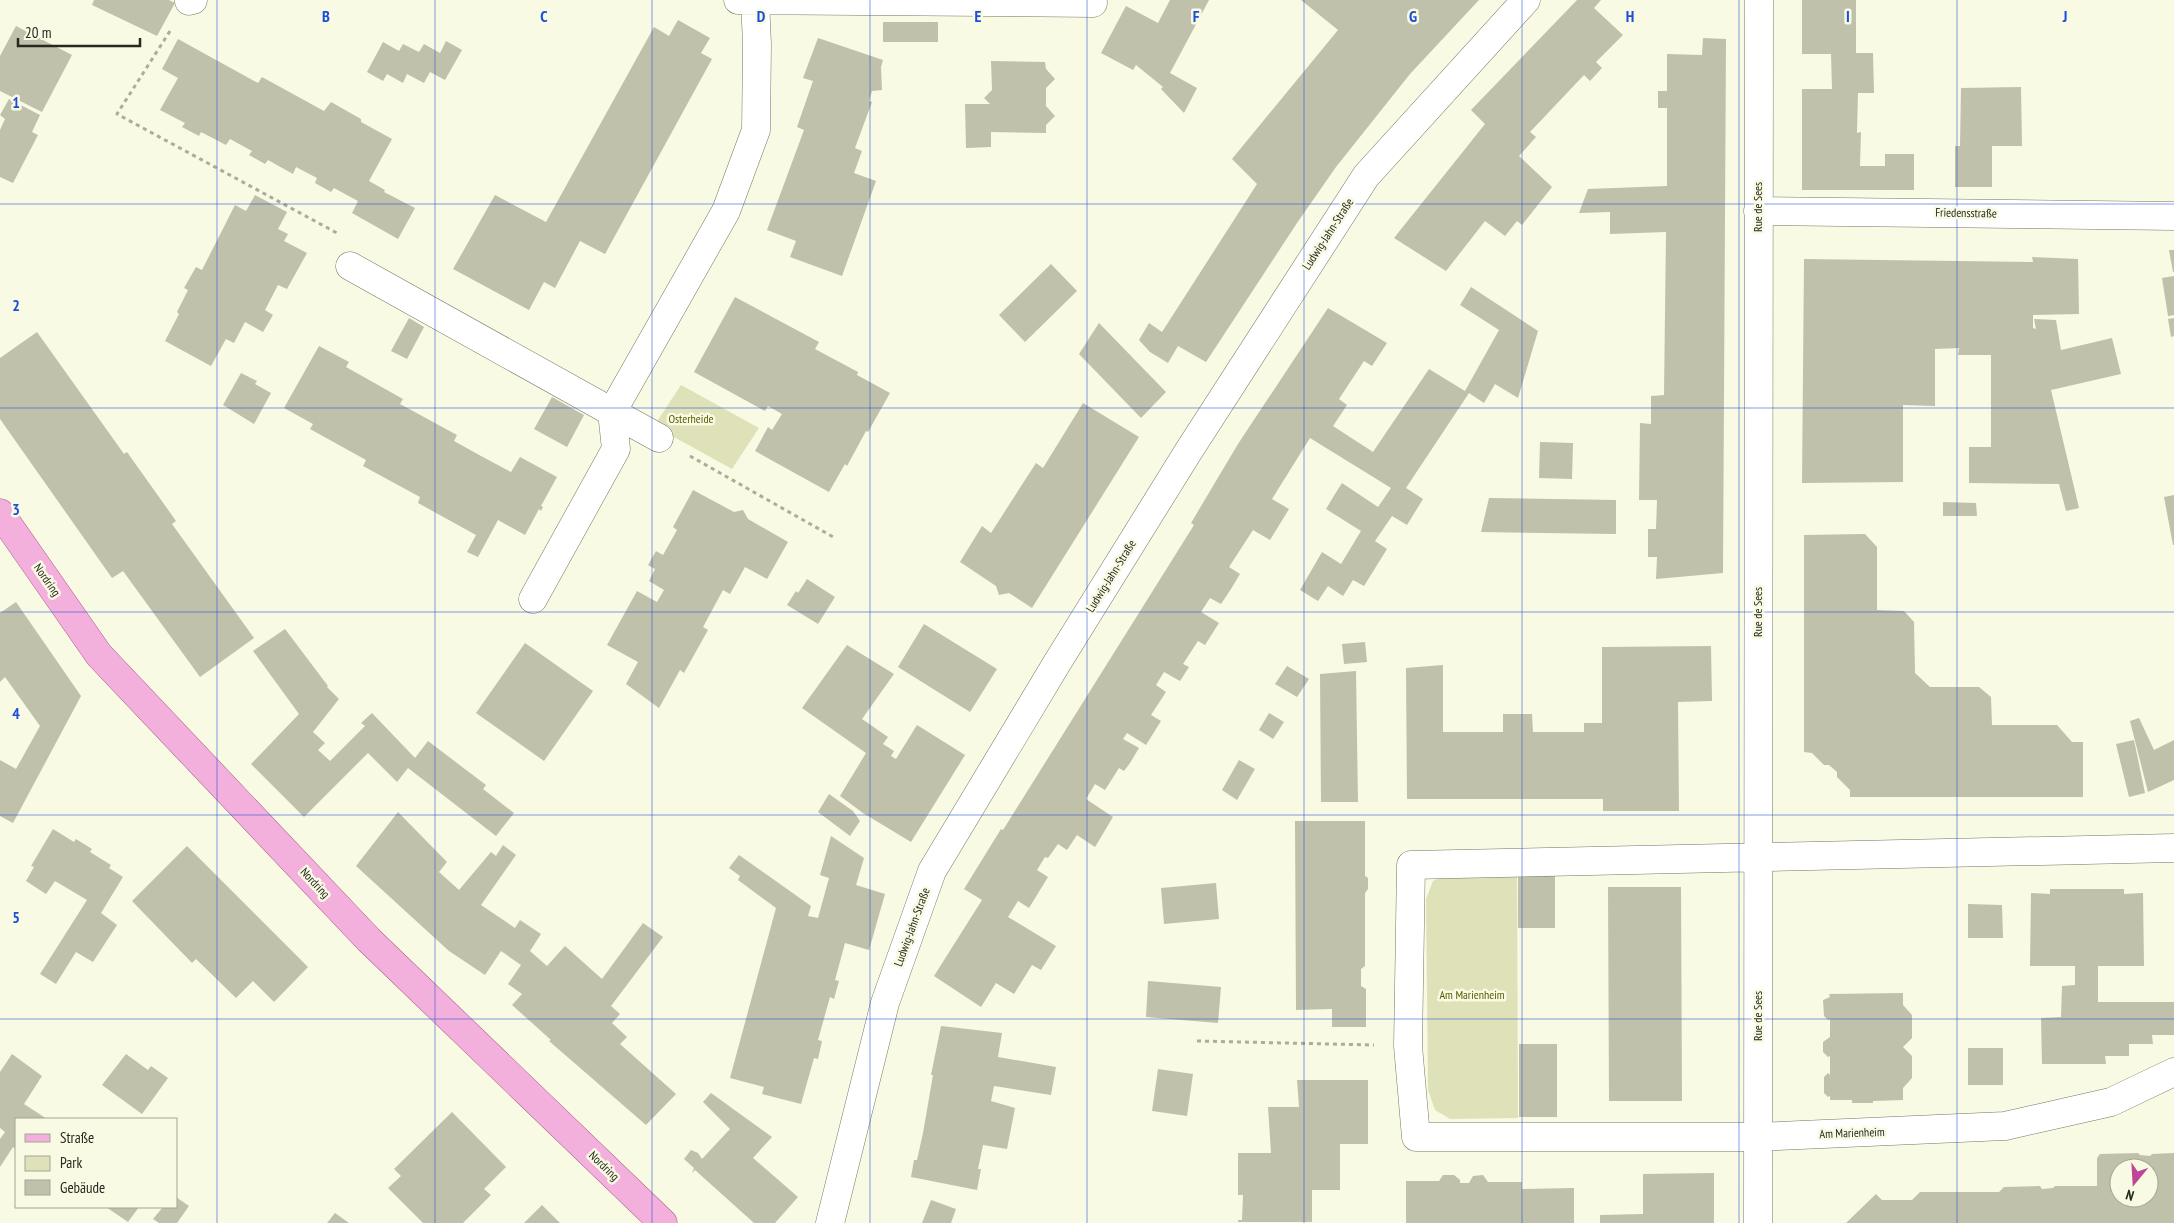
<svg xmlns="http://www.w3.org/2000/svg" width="2174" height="1223" viewBox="0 0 2174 1223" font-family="'PT Sans Narrow',sans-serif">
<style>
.green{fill:#dfe2b8}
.building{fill:#bfc1aa;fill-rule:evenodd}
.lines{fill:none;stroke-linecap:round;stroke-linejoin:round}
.minor-casing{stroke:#757762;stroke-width:29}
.major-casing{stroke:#a85f8a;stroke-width:29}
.path{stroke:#abad9b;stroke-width:3;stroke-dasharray:4 4;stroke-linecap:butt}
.minor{stroke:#fff;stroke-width:28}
.major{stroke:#f4b0dc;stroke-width:28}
.grid{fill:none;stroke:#1d4ed8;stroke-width:1;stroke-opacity:0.55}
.labels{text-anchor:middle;stroke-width:5;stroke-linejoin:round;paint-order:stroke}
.street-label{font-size:12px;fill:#27281f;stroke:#f8fae3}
.park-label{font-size:12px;fill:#5a5c00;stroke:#f8fae3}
.grid-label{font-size:16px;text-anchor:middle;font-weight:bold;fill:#1d4ed8;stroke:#f8fae3;stroke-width:5;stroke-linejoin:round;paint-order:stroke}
</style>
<rect width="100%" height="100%" fill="#f8fae3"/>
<path class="green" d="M681 385 759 428 732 469 654 426Z
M1450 873H1517L1518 1118 1450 1119 1435 1110 1428 1090 1426 899 1433 881Z"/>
<path class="building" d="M94 0H169L175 3 157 36 92 5Z
M1170 0H1209L1170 73 1197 88 1184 113 1161 89 1163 87 1136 65 1133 70 1101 53 1126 6 1158 23Z
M1301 0H1479L1410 74 1336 167 1297 223 1206 362 1178 346 1168 363 1150 352 1139 340 1149 323 1162 332 1257 184 1232 159 1338 30Z
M1577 0H1601L1594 8 1623 35 1596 62 1602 68 1590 81 1584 75 1530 132 1536 137 1519 156 1552 187 1522 225 1517 221 1505 236 1485 221 1446 271 1394 238 1485 124 1471 110Z
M1802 0H1856V53H1873L1874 93H1858L1857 133 1861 132 1860 166H1885V154H1914V190H1802V89H1832L1831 54H1802Z
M678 20 710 38 701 53 712 59 605 254 580 241 555 288 544 282 529 310 453 269 495 195 546 222 654 27 669 36Z
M883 22H938V42H883Z
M16 26 72 55 42 112 0 91V56Z
M818 38 883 60 881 67 882 90 872 91 869 101 872 102 855 148 862 151 854 173 876 181 842 276 790 257 796 241 767 230 804 130 797 127 813 81 803 78Z
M1703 38 1726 39 1723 573 1656 579 1657 557H1648V529H1656L1657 500H1639L1640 423 1651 424V396L1664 395 1666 232 1610 234V212L1579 213 1588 189 1667 186V108H1658V91H1667V54L1702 55Z
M178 39 258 83 262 77 324 111 331 102 361 119V122L392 139 369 181 385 190 384 192 415 208 398 239 352 213 358 201 334 188 331 192 315 183 317 178 296 167 293 174 268 160 265 164 249 155 252 151 230 139 226 145 201 132 199 136 182 127 185 123 160 110 178 78 162 69Z
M446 41 462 50 445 80 430 72 424 83 407 74 403 83 387 74 383 81 367 72 383 42 399 51 403 44 419 52 424 44 440 53Z
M991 61 1045 62 1046 69 1055 79 1046 88V106L1055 116 1046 125V133L991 132V147L966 148 965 104H990L984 98 992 90Z
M2021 87 2022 146H1992V187H1955V146H1960L1961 88Z
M9 99 40 115 32 132 38 135 13 183 0 177V130L5 119 0 115Z
M255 195 287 212 278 229 288 234 284 241 307 253 287 289 278 285 265 310 273 315 263 332 245 322 234 343 226 339 211 366 165 341 179 314 177 312 188 290 184 288 196 267 202 270 235 205 246 211Z
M2169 250H2174V272H2173Z
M2032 257 2078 259 2079 314 2033 315V328L2036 329 2034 319 2056 320 2061 350 2112 338 2121 374 2051 390 2079 508 2066 511 2059 484 1969 483V447H1991V355H1958L1959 348 1935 349V406L1903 405V482L1802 483 1804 259 2033 262Z
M1051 264 1077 291 1025 342 999 315Z
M2174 276V315L2168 316 2162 278Z
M1471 287 1538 331 1518 398 1495 384 1484 403 1469 393 1406 488 1423 499 1407 525 1392 516 1375 541 1387 549 1364 586 1353 580 1343 596 1328 586 1318 601 1300 590 1322 552 1341 564 1361 531 1326 509 1335 494 1342 483 1378 507 1391 488 1310 438 1272 499 1289 509 1270 540 1253 530 1229 567 1240 574 1231 589 1221 604 1210 598 1201 612 1219 623 1205 645 1198 641 1183 664 1189 667 1180 681 1164 672 1156 685 1166 692 1151 715 1161 721 1146 745 1127 733 1123 739 1139 748 1130 763 1124 771 1119 768 1105 790 1095 784 1086 799 1113 817 1095 847 1077 835 1067 850 1058 844 1048 858 1045 857 1037 870 1048 877 1029 908 1018 901 1008 917 1056 946 1041 970 1032 965 1014 994 996 983 981 1007 934 976 982 900 964 889 1001 829 1003 830 1194 525 1191 523 1238 444 1328 308 1387 343 1372 366 1364 361 1339 399 1347 405 1333 426 1373 452 1429 369 1465 391 1499 330 1460 305Z
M735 297 819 342 815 349 858 372 857 375 890 393 868 432 866 431 847 466 845 464 829 492 755 451 768 427 772 430 782 414 768 406 765 411 694 372Z
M409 318 424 327 407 359 391 351Z
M2174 318V336L2171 337 2168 319Z
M1099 323 1166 392 1141 418 1079 354Z
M37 332 124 454 127 452 176 521 172 524 254 638 200 677 123 571 112 578 0 419V358Z
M319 346 349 362 346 367 403 399 400 404 457 435 454 441 481 456 511 472 520 457 557 477 541 506 543 507 541 511 539 509 525 535 498 520 478 557 467 552 476 535 418 503 420 497 363 466 366 460 310 429 313 424 284 408Z
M241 373 257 381 255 384 271 393 254 424 223 405Z
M552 397 584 415 567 447 534 429Z
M1083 403 1139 437 1032 608 1009 593 999 595 996 586 960 562 982 526 991 533 1036 463 1043 468Z
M1540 442 1573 443 1572 479 1539 478Z
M693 490 734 512 743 510 748 519 788 542 767 579 745 567 730 594 723 590 703 627 708 630 684 673 680 670 659 708 626 684 638 662 607 645 637 591 657 602 664 590 649 581 655 569 648 565 656 551 663 555 677 530 673 527Z
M2174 495V545H2173L2164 497Z
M1489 498 1616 500V534L1481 532Z
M1943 502 1976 503 1977 516H1943Z
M1865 534 1877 547V610L1904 611 1914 622 1915 673 1930 687H1979L1991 697 1992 725H2057L2072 742H2083V797H1850V790L1837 777V772L1829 765H1824L1812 753 1804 752V535Z
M807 579 835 597 818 624 787 605 796 591 798 593Z
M16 602 81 696 13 823 0 816V760L16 769 40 726 5 677 0 682V613Z
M924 624 997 669 970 712 898 667Z
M285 629 328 686 327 687 339 699 313 732 325 743 318 750 330 761 365 726 361 723 372 713 415 758 428 741 486 785 483 789 514 813 496 836 408 768 397 782 368 753 304 817 251 764 299 714 253 651Z
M1365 642 1367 662 1344 664 1342 644Z
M525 643 593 691 544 761 476 713Z
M847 645 894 674 862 719 888 737 883 744 894 751 891 756 896 759 917 725 965 755 911 842 863 813 840 796 866 753 802 708Z
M1711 646 1712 701 1678 702 1679 811H1603V799H1407L1406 668 1443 665V732H1503V714H1532L1533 732H1584V723H1602V647Z
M1287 666 1309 679 1297 697 1275 684Z
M1356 671 1358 802H1321L1320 674Z
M1269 713 1284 722 1273 739 1259 730Z
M2139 718 2154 750 2174 740V780L2148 792 2130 721Z
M2134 740 2145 793 2129 797 2116 744Z
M1239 760 1255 769 1237 800 1222 790Z
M829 794 853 811 860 821 850 836 818 812Z
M398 812 447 862 439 872 459 890 491 852 496 856 503 845 516 855 481 905 515 928 520 920 541 934 530 951 547 966 565 946 602 979 643 923 663 937 611 1006 620 1014 612 1023 627 1037 620 1044 676 1094 646 1125 549 1041 551 1040 512 1005 522 994 508 984 521 965 501 951 485 975 449 951 356 866Z
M1295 821H1365V876L1368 878V889L1365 893V966L1361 969V986L1366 989V1027H1332V1009L1296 1010Z
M53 829 74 842 76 839 92 849 90 852 111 865 109 868 123 877 101 913 117 925 93 962 76 952 56 984 40 974 87 900 55 881 46 894 26 881 34 867 31 866Z
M831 836 864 858 856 885 885 894 869 950 845 943 835 980 839 981 834 999 830 997 818 1040 822 1041 818 1059 814 1058 801 1104 762 1094 764 1087 730 1078 776 908 738 880 740 876 729 868 739 855 811 906 808 916 818 918 829 878 820 875Z
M187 846 308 967 274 1002 253 981 236 998 196 959 192 963 132 901Z
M1555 873V928H1518V874Z
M1216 883 1219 919 1164 924 1161 888Z
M1608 887H1681L1682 1101H1609Z
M2050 889H2124V894L2143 893 2144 966H2098V1002H2174V1035H2152L2153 1044H2129V1056H2105L2106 1064H2042L2041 1018 2061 1017 2062 986 2075 985V966H2030L2031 893 2050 894Z
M1968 904 2002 905 2003 938H1968Z
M1148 981 1221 987 1218 1023 1146 1017Z
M1903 993V1005L1912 1015V1038L1903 1047 1912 1056V1078L1903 1088V1100L1873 1101V1103H1852V1100H1830V1096L1828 1097 1824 1093V1077L1828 1073 1830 1075V1056L1828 1057 1823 1052V1042L1830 1037V1019L1828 1020 1824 1016 1823 1000 1830 997 1829 994Z
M941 1026 1002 1033 998 1057 1056 1067 1051 1095 994 1086 991 1101 1015 1108 1007 1149 983 1145 978 1169H981L977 1190 911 1177 914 1160H917L923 1133 933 1075H931Z
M1519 1044H1557V1117H1519Z
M1968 1048H2003V1085H1968Z
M12 1054 42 1076 24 1104 47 1119H16V1149L13 1147 0 1167V1139L5 1132 0 1128V1072Z
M126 1054 148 1070 151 1066 168 1078 142 1114 102 1085Z
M1158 1069 1193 1074 1187 1116 1152 1111Z
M1297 1080H1368V1144H1340V1190H1312V1222H1238V1220H1242L1243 1195H1238V1153H1271L1268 1107H1299Z
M711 1093 772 1137 753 1158 798 1197 775 1223H754L695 1170 692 1173 694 1168 684 1159 691 1150 698 1153 702 1159 730 1129 703 1102Z
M452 1112 506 1167 484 1189 491 1195 463 1223H423L388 1188 401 1176 394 1169Z
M2138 1153 2140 1155 2150 1156 2152 1154 2174 1153V1223H1846L1876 1194 1882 1200H1912L1920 1192H1999L2004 1187 2040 1186 2042 1189 2053 1188 2055 1186H2097V1158L2100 1154ZM2119 1168H2149V1198H2119Z
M1714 1173V1223H1600V1215L1643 1214V1174Z
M1443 1175H1454L1460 1180V1183H1469L1473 1176 1483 1175 1488 1182H1522V1189L1574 1188V1223H1406V1181H1439Z
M176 1197 189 1206 177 1223H159L153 1219 163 1207H176Z
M931 1200 956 1209 951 1223H922Z
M542 1205 560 1223H524Z
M106 1207H139L128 1222Z
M335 1213 349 1223H327Z"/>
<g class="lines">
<defs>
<path id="minor" d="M738 0 1093 3
M189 1 193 0
M1758 211 2174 216
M350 266 612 412 726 211 756 130 757 44 755 0
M533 599 616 449 612 412 659 438
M2174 848 1411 865 1408 1046 1416 1137H1757L2005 1126 2111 1102 2174 1072
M830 1223 885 1003 932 871 1057 663 1188 452 1366 176 1526 0
M1758 1223 1759 0"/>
<path id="major" d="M0 513 99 655 369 940 663 1223"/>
</defs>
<use href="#minor" class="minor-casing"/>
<use href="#major" class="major-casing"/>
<path class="path" d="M170 31 117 114 337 233
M690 456 835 538
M1197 1041 1374 1045"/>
<use href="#minor" class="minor"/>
<use href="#major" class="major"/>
</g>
<path class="grid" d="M217 0V1223M435 0V1223M652 0V1223M870 0V1223M1087 0V1223M1304 0V1223M1522 0V1223M1739 0V1223M1957 0V1223M0 204H2174M0 408H2174M0 612H2174M0 815H2174M0 1019H2174"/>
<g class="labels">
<g class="street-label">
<text transform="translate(1758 207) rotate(-90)" y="4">Rue de Sees</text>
<text transform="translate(1966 213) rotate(1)" y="4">Friedensstraße</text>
<text transform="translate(1328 234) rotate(-57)" y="4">Ludwig-Jahn-Straße</text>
<text transform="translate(1111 576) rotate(-58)" y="4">Ludwig-Jahn-Straße</text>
<text transform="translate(47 580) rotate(55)" y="4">Nordring</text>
<text transform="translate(1758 612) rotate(-90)" y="4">Rue de Sees</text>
<text transform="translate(315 883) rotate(47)" y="4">Nordring</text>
<text transform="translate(912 927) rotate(-70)" y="4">Ludwig-Jahn-Straße</text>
<text transform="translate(1758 1016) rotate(-90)" y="4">Rue de Sees</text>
<text transform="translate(1852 1133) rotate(-2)" y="4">Am Marienheim</text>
<text transform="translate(604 1166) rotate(44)" y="4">Nordring</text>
</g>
<g class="park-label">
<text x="691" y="423">Osterheide</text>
<text x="1472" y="999">Am Marienheim</text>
</g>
</g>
<g class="grid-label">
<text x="326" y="22">B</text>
<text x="544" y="22">C</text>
<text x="761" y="22">D</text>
<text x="978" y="22">E</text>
<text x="1196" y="22">F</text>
<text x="1413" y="22">G</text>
<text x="1630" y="22">H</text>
<text x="1848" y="22">I</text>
<text x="2065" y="22">J</text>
<text x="16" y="108">1</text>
<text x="16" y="311">2</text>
<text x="16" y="515">3</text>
<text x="16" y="719">4</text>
<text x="16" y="923">5</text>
</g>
<rect x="15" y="1118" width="162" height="90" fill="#f8fae3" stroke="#a4a695"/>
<rect x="25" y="1134" width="25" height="8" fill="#f4b0dc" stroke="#a4a695"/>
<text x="60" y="1143" font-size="15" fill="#27281f">Straße</text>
<rect x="25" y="1156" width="25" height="15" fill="#dfe2b8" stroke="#a4a695"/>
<text x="60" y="1168" font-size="15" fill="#27281f">Park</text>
<rect x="25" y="1180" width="25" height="15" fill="#bfc1aa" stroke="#a4a695"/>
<text x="60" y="1193" font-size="15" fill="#27281f">Gebäude</text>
<g transform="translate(2134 1183) rotate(198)"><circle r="24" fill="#f8fae3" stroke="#a4a695"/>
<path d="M0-4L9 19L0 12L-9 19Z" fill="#bf4597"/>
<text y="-8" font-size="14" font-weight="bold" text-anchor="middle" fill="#27281f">N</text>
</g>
<path d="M18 38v8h122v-8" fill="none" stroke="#27281f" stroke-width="2.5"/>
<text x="25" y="38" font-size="15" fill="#27281f" stroke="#f8fae3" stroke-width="4" paint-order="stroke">20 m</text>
</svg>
